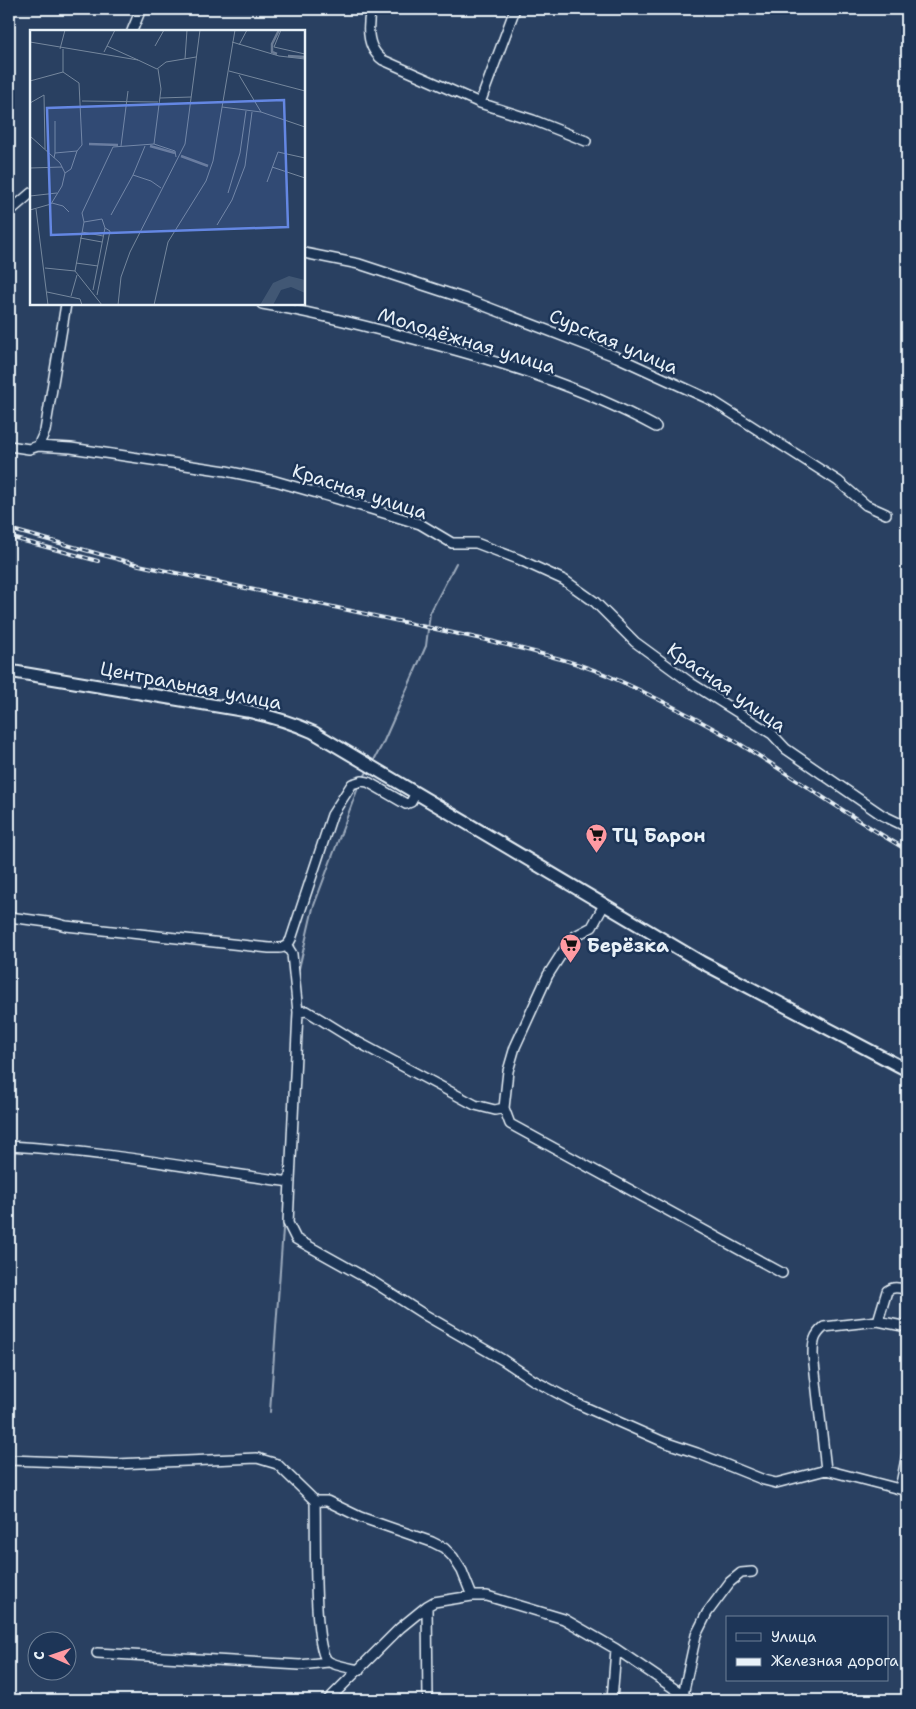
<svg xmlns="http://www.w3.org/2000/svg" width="916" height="1709" viewBox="0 0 916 1709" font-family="'Shantell Sans',sans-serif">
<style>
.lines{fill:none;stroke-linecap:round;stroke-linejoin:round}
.stream{stroke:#9dabbd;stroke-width:2}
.minor-casing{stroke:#e8f1f8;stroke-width:12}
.major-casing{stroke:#e8f1f8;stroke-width:15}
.minor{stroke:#1d3557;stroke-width:9}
.major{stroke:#1d3557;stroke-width:11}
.rail-casing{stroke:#e8f1f8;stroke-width:4}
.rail{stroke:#1d3557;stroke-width:2;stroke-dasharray:5.5;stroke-linecap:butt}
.labels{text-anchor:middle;stroke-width:5;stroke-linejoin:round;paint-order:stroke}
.street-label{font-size:19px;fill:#e8f1f8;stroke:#1d3557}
.poi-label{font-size:19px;font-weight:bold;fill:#e8f1f8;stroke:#1d3557;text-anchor:start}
.inset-river{fill:none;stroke:#6b7c95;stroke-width:2.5}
.inset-road{fill:none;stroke:#75879d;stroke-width:1}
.view{fill:#6487e3;fill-opacity:0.15;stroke:#6487e3;stroke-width:2.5}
.inset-edge{fill:none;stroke:#e8f1f8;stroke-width:2.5}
</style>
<rect width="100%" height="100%" fill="#294061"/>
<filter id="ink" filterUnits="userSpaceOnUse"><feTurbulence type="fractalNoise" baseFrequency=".02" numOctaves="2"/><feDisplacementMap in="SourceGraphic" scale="10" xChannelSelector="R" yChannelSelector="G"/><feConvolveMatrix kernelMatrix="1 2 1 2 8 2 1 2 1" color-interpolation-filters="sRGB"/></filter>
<g filter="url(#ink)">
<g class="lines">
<path class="stream" d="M373 762 383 743 426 646 430 613 456 563
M363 779 368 770
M298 973 313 908 359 785
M270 1412 284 1215"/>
<defs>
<path id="minor" d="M371 9C367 27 366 48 383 60L480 103 533 120 586 141
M132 31 141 9
M480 103 515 9
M9 212 31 193
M304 253 359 264 469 300 617 357 711 400 838 481 866 505 886 514
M262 304C312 312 362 325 410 338 495 360 579 385 656 427
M9 446 29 449 38 446 71 448 226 471 275 481 338 499 420 524 452 543H476L518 559 564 580 595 602 635 642 691 683 772 734 786 749 882 815 907 827
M38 446 45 431 66 304
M9 917 55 923 66 926 269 948C279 948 286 950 291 939L332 815 352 784 362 781 368 782 406 804 411 802 416 793
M287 946 292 954 298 1012 288 1223 296 1239 375 1283 425 1315 503 1360 533 1380 578 1404 664 1442 697 1453 764 1480 776 1483 826 1470 907 1491
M298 1012 307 1011 354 1040 475 1105 495 1110 504 1108 508 1071 515 1047 548 975 564 950 575 936 592 927 604 905
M504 1108 510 1124 782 1273
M9 1146C103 1151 196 1169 290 1182
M878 1321 887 1291C894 1286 899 1288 907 1290
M9 1460 116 1464 257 1458 277 1464 315 1501C316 1529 313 1642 326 1659 330 1665 351 1668 359 1670
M826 1470 813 1355C813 1342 814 1335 824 1327L878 1321 907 1327
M900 1489 907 1454
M315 1501H327L360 1517 432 1542 444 1548 453 1557 462 1571 472 1596
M427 1606 428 1700
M97 1653 300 1665 328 1662
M683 1695 696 1635 707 1613 730 1582 741 1573 752 1572
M328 1700 400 1628 427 1606 434 1602 472 1596H487L564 1619 616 1649 691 1700
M612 1700 616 1649"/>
<path id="major" d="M9 671 247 711C270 716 291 722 313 732L701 962 907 1070"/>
</defs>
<use href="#minor" class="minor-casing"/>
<use href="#major" class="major-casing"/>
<use href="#minor" class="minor"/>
<use href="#major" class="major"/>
<defs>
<path id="rail" d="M9 529 139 565 486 640C531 651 578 661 620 681 653 696 686 713 718 731 782 768 843 813 907 850
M9 537 98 561"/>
</defs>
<use href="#rail" class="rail-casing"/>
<use href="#rail" class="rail"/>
</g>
</g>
<defs>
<symbol id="supermarket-pin" viewBox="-11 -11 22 30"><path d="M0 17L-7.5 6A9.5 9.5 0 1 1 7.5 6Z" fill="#ff9aa2" stroke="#1d3557"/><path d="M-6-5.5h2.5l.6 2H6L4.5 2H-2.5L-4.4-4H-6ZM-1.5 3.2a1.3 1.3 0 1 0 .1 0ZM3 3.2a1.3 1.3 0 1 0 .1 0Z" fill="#111"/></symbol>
</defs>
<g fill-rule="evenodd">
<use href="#supermarket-pin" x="584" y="822" width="25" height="34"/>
<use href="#supermarket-pin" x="558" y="932" width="25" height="34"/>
</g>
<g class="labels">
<g class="street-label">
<text transform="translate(467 340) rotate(17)" y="7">Молодёжная улица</text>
<text transform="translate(614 341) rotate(23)" y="7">Сурская улица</text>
<text transform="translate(360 491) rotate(18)" y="7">Красная улица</text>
<text transform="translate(191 685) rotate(11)" y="7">Центральная улица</text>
<text transform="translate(727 687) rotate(35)" y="7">Красная улица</text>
</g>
<g class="poi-label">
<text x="612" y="842">ТЦ Барон</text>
<text x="587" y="952">Берёзка</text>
</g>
</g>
<g transform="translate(30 30)">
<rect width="275" height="275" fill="#294061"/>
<path d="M259 246 275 250V263L261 257 251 260 243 275H230L243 253Z" fill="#415774"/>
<path class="inset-river" d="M247 24 242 22V14L249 0M258 26 275 27M59 114 88 115M120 116 145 123M151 126 178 136"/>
<path class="inset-road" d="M251 0 244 17 275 24M0 12 108 30 127 39 136 32 166 27M202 12 249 26 275 29M209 15 217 0M77 16 108 30M125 16 134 0M30 19 35 0M74 22 85 0M155 29 157 0M128 39 131 59 124 114 145 121 146 127M199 41 275 61M33 42V19M209 45 231 82M0 51 33 42 49 53 52 115 47 121 25 123 24 128M130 68 161 67M52 71 128 72M192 77 231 82 275 97M0 99V73L14 65 15 119M0 106 30 133 35 143 32 156 21 174 0 180M91 116 98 61M115 116 103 145 121 151 131 158M25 123V91M242 137 275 148M0 138 32 137M35 143 41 139 47 121M237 152 248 122 275 128M198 163 210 123 216 81M0 166 27 163M22 173 33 176 39 182M6 179 18 275M81 185 103 145M54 192 72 189 75 198 63 260M187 195 202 170 215 136 222 82M52 202 73 206M50 208 72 212M46 233 68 236M15 238 45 241M17 262 50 269 52 275M67 265 80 201 75 198M41 266 47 245M72 275 45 241 54 192 52 183 83 117 124 114M88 275 91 247 100 222 155 114 170 0M124 275 138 212 176 151 183 131 205 0"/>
<path class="view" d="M254 70 258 197 21 205 17 78Z"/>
<rect width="275" height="275" class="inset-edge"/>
</g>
<rect width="916" height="1709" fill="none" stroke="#1d3557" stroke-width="30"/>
<rect x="15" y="15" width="886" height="1679" fill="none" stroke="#e8f1f8" stroke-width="2" filter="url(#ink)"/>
<rect x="726" y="1616" width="162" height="65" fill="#1d3557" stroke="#6e8097"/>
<rect x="736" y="1633" width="25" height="8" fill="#1d3557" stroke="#6e8097"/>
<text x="771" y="1642" font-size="15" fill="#e8f1f8">Улица</text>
<rect x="736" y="1658" width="25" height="8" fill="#e8f1f8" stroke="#6e8097"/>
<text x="771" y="1666" font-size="15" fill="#e8f1f8">Железная дорога</text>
<g transform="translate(52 1656) rotate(272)"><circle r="24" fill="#1d3557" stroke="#6e8097"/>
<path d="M0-4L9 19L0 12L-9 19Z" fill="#ff9aa2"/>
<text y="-8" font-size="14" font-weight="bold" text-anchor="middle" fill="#e8f1f8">С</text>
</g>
</svg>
